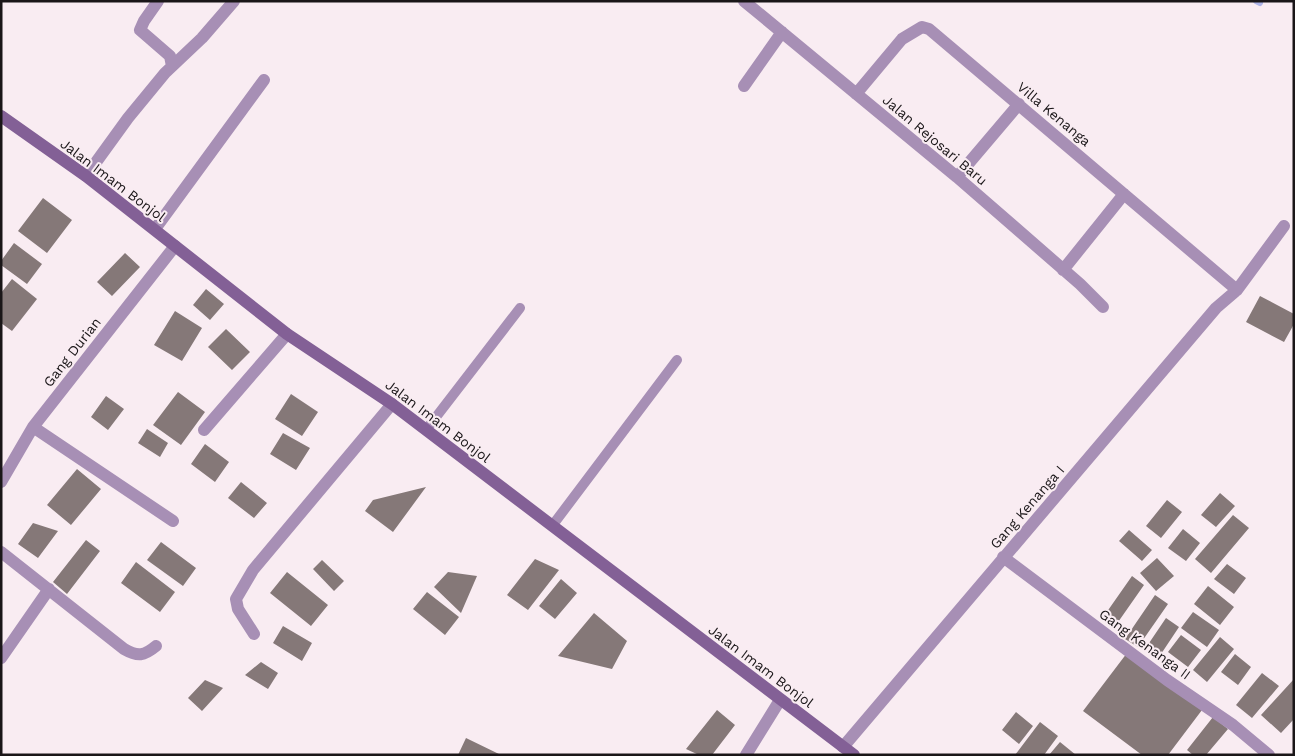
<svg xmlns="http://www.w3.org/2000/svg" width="1295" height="756" viewBox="0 0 1295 756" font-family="'Work Sans',sans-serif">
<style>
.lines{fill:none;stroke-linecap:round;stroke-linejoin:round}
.stream{stroke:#adb3e7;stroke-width:6}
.building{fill:#857878}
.service{stroke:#a78fb5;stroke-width:10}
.minor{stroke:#a78fb5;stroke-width:12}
.secondary{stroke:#836096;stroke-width:12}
.labels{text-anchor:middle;stroke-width:4;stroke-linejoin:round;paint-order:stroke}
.street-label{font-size:14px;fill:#1a1618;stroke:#f9ecf2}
</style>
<rect width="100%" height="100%" fill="#f9ecf2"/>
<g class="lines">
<path class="stream" d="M1256 1 1260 3"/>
</g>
<path class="building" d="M43 198 72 220 47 253 18 231Z
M14 243 42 264 27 284 1 265V261Z
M125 253 140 267 112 296 97 282Z
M12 279 37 299 12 331 1 323V293Z
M206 289 224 304 210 320 193 305Z
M1260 296 1294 314V324L1284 342 1246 322Z
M175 311 202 328 182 361 154 345Z
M226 329 250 352 232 370 208 347Z
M178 392 205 412 181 445 153 425Z
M291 394 318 412 302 436 275 419Z
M106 396 124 409 108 430 91 417Z
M147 429 168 443 160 457 138 443Z
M283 433 310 448 296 470 270 454Z
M205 444 229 462 215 482 191 464Z
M77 469 101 489 71 525 47 505Z
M241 482 267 503 254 518 228 498Z
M426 487 393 532 365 511 373 500Z
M1220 493 1235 506 1216 527 1201 515Z
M1167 500 1182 512 1161 538 1146 526Z
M1233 515 1249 528 1211 573 1195 559Z
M33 523 58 531 38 558 18 544Z
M1183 529 1200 543 1186 561 1168 548Z
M1129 530 1152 550 1142 561 1119 541Z
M86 540 100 551 67 594 53 582Z
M161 542 196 568 183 586 147 560Z
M1157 558 1174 576 1156 591 1140 573Z
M535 559 559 570 528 610 507 595Z
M322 560 344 581 334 591 313 569Z
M136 562 175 592 160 612 121 583Z
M1227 564 1246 578 1234 594 1214 579Z
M287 572 328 605 311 626 270 593Z
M448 572 477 576 461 613 434 587Z
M1132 576 1144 585 1116 625 1104 616Z
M561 579 577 593 555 619 539 606Z
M1208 586 1234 607 1220 625 1194 604Z
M427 592 459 617 445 635 413 609Z
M1155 595 1168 604 1138 647 1125 639Z
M1193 612 1219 630 1207 647 1181 628Z
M594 613 627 641 612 669 558 656Z
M1166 618 1179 627 1159 657 1145 649Z
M283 626 312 643 302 661 273 643Z
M1181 635 1201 650 1188 667 1168 652Z
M1220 637 1234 649 1207 682 1193 670Z
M1127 653 1202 710 1168 755H1142L1083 711Z
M1235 654 1251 667 1238 685 1221 672Z
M261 662 278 673 268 689 245 675Z
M1262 673 1279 686 1252 718 1236 705Z
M1294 679V719L1281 733 1261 715Z
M205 680 223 688 202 711 188 698Z
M717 710 735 725 712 755H699L686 749Z
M1016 712 1033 726 1019 744 1002 730Z
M1213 717 1228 729 1206 755H1193L1187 750Z
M1040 722 1058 736 1044 755H1015Z
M466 738 501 755H458Z
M1060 742 1076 755H1049Z"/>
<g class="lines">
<path class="service" d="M426 430 520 308
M552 526 677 360"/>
<path class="minor" d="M158 1 144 21 140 30 170 56 172 66
M744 1 957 177 1080 284 1103 307
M744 86 782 32
M856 94 902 39 922 27 929 29 1237 290
M86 176 128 118 165 73 202 38 234 1
M957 177 1019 104
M155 229 264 80
M1063 270 1124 194
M33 427 173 521
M204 430 287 334
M1 482 33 427 175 246
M1 552 124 649C138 657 144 656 156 646
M1003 557 1167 680 1233 725 1269 755
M254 634 238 609 236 599 253 570 392 404
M1 658 49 589
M843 747 1216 308 1237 290 1284 226
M746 755 780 700"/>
<path class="secondary" d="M1 116 86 176 287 334 392 404 854 755"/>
</g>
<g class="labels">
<g class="street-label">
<text transform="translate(1054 114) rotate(40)" y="5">Villa Kenanga</text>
<text transform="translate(935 140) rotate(40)" y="5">Jalan Rejosari Baru</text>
<text transform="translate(113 180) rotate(37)" y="5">Jalan Imam Bonjol</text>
<text transform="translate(72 352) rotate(-52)" y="5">Gang Durian</text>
<text transform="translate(438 421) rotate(37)" y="5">Jalan Imam Bonjol</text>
<text transform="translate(1027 507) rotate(-49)" y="5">Gang Kenanga I</text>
<text transform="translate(1145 644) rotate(36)" y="5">Gang Kenanga II</text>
<text transform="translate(761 666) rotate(37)" y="5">Jalan Imam Bonjol</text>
</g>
</g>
<rect width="1295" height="756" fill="none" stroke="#1a1618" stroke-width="5"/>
</svg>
